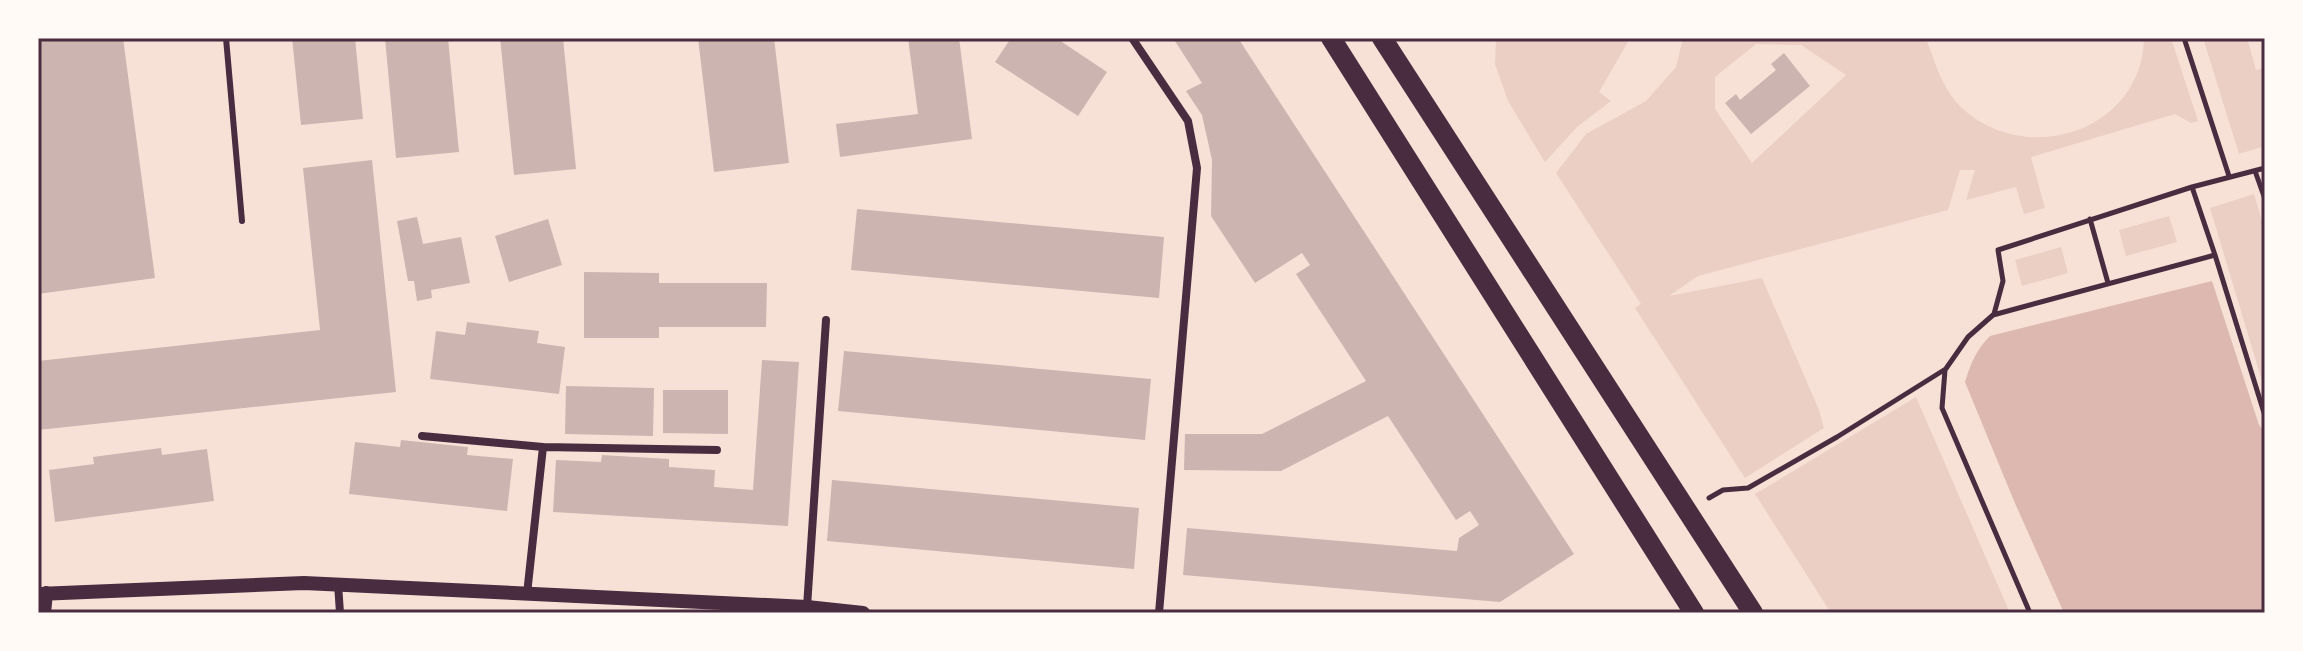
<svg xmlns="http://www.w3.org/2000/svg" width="2303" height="651" viewBox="0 0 2303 651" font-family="Mulish,sans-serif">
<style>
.green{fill:#ebcfc5;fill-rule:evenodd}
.water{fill:#dcb8b0}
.building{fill:#ccb4b1}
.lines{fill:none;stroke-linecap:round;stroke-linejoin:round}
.path{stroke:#4a2c40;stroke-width:5}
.service{stroke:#4a2c40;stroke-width:6}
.minor{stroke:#4a2c40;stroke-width:8}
.tertiary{stroke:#4a2c40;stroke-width:14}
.primary{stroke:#4a2c40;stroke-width:20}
.neatline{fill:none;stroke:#4a2c40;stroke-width:3}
</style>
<rect width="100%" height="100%" fill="#f7e1d7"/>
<path class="green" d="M1496 38H1621L1628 42 1599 92 1611 101 1577 127 1545 162 1508 101 1495 64Z
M1683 38H1926C1935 63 1943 90 1962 108 2027 168 2142 131 2144 38H2171L2198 121 2191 123 2175 114 2031 157 2045 208 2024 214 2016 187 1966 200 1975 170H1960L1948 210 1698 276 1669 296 1762 278 1819 410 1824 428 1745 478 1635 308 1641 304 1556 173 1586 134 1646 101 1676 67ZM1756 44 1801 45 1846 75 1752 163 1715 109V77Z
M2203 38H2247L2256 70 2265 68V146L2239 154Z
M2254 194 2265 231V391L2210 208Z
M2169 216 2177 242 2126 256 2119 230Z
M2061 247 2068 273 2022 286 2015 260Z
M1916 397 2010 613H1831L1755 494Z"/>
<path class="water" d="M2212 281 2259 425 2265 432V613H2064L2014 501 1965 382C1971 363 1976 350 1990 336Z"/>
<path class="building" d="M52 38H123L155 278 38 294V40Z
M292 38H355L363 119 301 125Z
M385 38H448L459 152 396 158Z
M500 38H563L576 169 514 175Z
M698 38H774L789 163 714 172Z
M908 38H959L972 139 840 157 836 124 918 114Z
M1011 38H1056L1107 72 1078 116 995 62Z
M1173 38H1238L1574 554 1500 602 1183 575 1187 528 1457 551 1459 538 1479 525 1470 511 1456 520 1388 416 1281 471 1184 470 1185 434H1262L1366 381 1296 274 1310 265 1302 253 1255 283 1211 216 1212 160 1202 115 1186 91 1202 83Z
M1784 53 1810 86 1751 134 1725 103 1736 94 1740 100 1776 70 1771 64Z
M372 160 396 392 38 430V361L320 330 303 168Z
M857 209 1164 237 1159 298 851 270Z
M417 217 423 244 461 237 470 283 431 290 432 298 417 301 414 281H408L397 221Z
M548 219 562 265 509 282 495 236Z
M584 272 659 273V283H767L766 327H659V338H584Z
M467 322 539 331 537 343 565 347 559 394 430 379 436 331 465 335Z
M844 351 1151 379 1145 440 838 411Z
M762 360 799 362 788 526 553 512 556 460 601 462 602 455 669 459V467L715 470 714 487 753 490Z
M566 386 654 388 653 436 565 434Z
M663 390H728V434L663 433Z
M401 440 468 447 467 455 513 459 507 511 349 494 355 442 400 447Z
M161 448 162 455 207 449 214 501 55 522 49 470 94 464 93 457Z
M832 480 1139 508 1134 569 827 541Z"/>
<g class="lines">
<path class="path" d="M2184 38 2229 176
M2255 171 2265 199
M2192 187 2215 255
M2090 219 2108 283
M1994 314 2003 281 1998 250 2192 187 2265 168
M1709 498 1723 490 1748 488 1837 437 1944 370
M2030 613 1942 408 1945 370 1968 337 1993 315 2215 255 2265 416"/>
<path class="service" d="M226 38 242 221"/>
<path class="minor" d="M1132 38 1188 121 1197 168 1159 613
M422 436 543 447 717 450
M338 584 340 613
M527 594 543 447
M807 607 826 320"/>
<path class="tertiary" d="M38 594 304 583 807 607 863 613
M44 613 46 593"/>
<path class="primary" d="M1331 38 1694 613
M1382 38 1753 613"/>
</g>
<rect width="2303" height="651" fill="none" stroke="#fffaf5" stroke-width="80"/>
<rect x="40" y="40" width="2223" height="571" class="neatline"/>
</svg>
